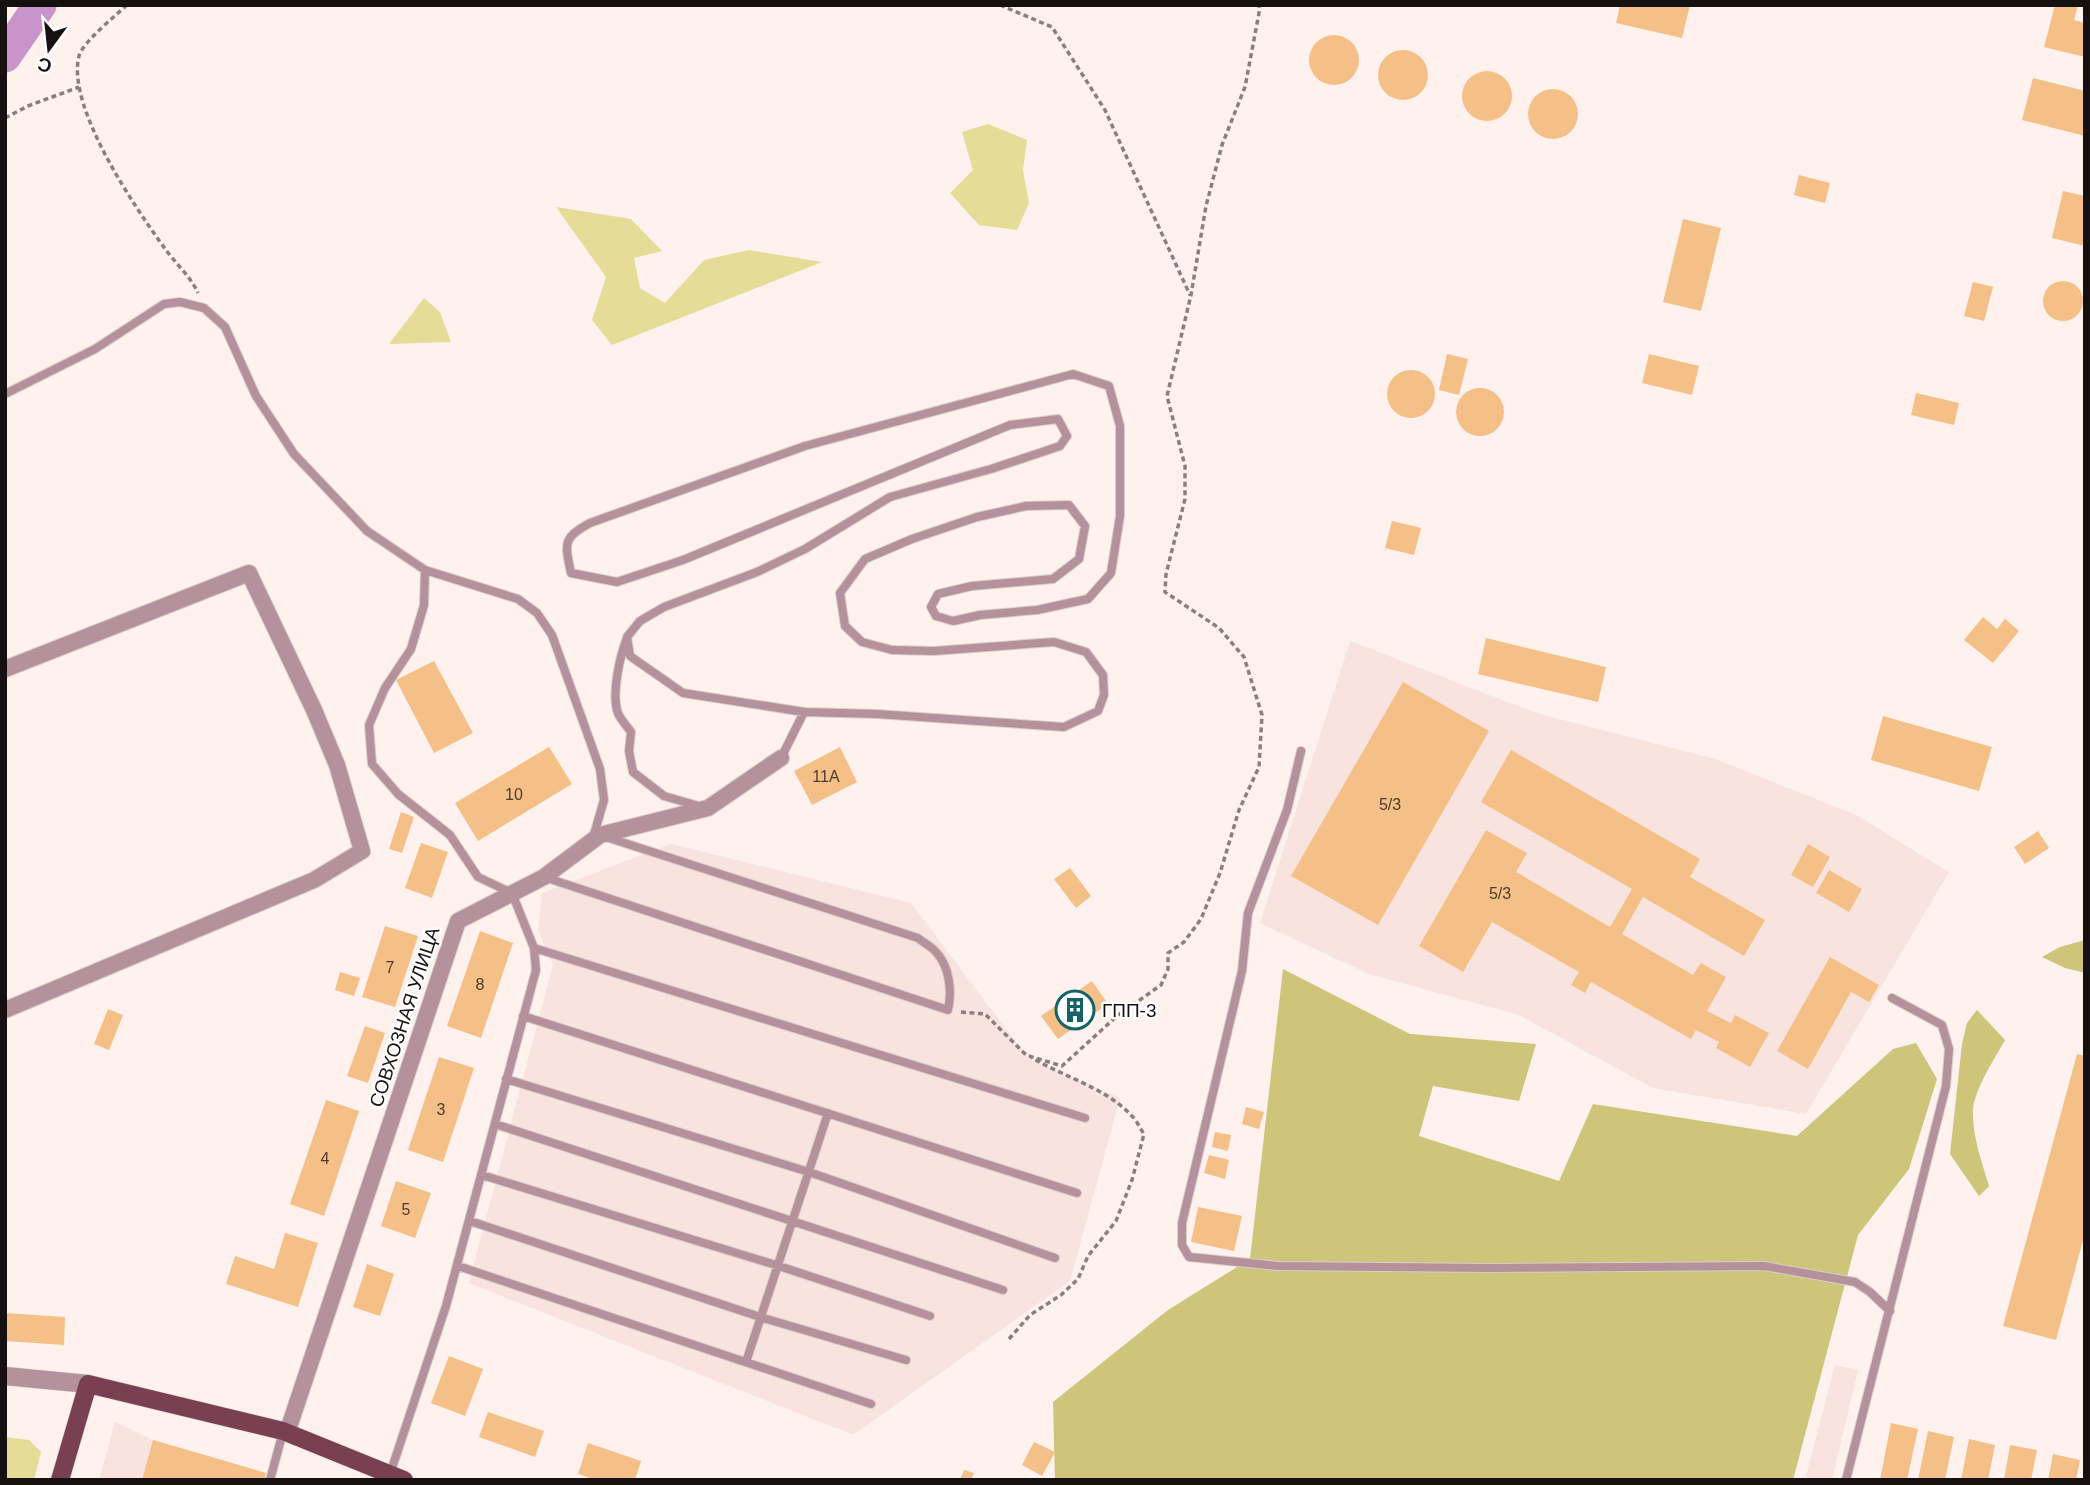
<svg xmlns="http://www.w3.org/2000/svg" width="2090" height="1485" viewBox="0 0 2090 1485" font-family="Helvetica,sans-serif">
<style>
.built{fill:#f8e3de}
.green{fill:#e5dc98}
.forest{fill:#cec47a}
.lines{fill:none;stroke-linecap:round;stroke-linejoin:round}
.river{stroke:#c994c9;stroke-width:33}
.building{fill:#f5c087}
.service-casing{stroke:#d9cdca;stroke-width:10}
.minor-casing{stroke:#d9cdca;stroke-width:18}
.tertiary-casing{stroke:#d9cdca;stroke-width:19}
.primary-casing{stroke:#d9cdca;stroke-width:19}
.path{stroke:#89807e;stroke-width:3.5;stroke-dasharray:5 3.5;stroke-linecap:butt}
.service{stroke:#b4919b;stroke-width:8}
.minor{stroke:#b4919b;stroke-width:16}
.tertiary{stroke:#b4919b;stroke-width:18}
.primary{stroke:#794052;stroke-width:18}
.labels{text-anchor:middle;stroke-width:5;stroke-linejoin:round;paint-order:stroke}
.number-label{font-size:16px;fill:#4e3d2e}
.poi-label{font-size:19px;fill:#161110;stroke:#fff;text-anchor:start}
.street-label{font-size:19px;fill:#161110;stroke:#fff}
</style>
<rect width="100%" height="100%" fill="#fef1ee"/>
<path class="built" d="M1350 641 1536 713 1715 759 1856 815 1949 872 1806 1114 1653 1088 1519 1015 1369 974 1260 923Z
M671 844 911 903 1028 1058 1120 1098 1070 1281 853 1435 469 1283 553 965 538 931 542 893Z
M1835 1365 1858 1370 1832 1480H1805Z
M115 1422 153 1440 266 1473 274 1480H99Z"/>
<path class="green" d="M988 124 1027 140 1023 170 1029 203 1017 230 979 225 950 193 973 170 962 132Z
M556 207 631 219 662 251 634 258 640 288 665 303 704 260 749 250 822 262 612 345 592 320 606 277Z
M424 298 440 312 451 342 389 344Z
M5 1437 29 1440 41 1452 34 1480H5Z"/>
<path class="forest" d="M2085 940V973L2065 968 2042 957 2060 947Z
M1283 969 1410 1034 1536 1044 1519 1101 1433 1086 1419 1136 1559 1181 1593 1104 1797 1136 1893 1049 1916 1043 1937 1079 1909 1169 1858 1235 1793 1480H1055L1053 1402 1168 1310 1250 1259Z
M1977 1010 2005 1040C1995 1058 1974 1090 1973 1110 1972 1136 1982 1162 1989 1186L1979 1196 1950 1154 1962 1044 1967 1023Z"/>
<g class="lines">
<path class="river" d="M5 56 40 5"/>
</g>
<path class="building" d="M1620 5H1690L1682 38 1616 23Z
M2055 5H2078L2074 20 2085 23V57L2044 47Z
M1309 60a25 25 0 1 1 50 0a25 25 0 1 1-50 0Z
M1378 75a25 25 0 1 1 50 0a25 25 0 1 1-50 0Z
M1462 96a25 25 0 1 1 50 0a25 25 0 1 1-50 0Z
M2033 78 2085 91V136L2022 120Z
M1528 114a25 25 0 1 1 50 0a25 25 0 1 1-50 0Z
M1799 175 1830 183 1825 203 1794 195Z
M2063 191 2085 196V246L2052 238Z
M1683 219 1721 228 1701 311 1663 302Z
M2043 301a20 20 0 1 1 40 0a20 20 0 1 1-40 0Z
M1973 282 1993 287 1984 321 1964 316Z
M1447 354 1468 359 1459 395 1439 390Z
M1649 354 1699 366 1692 395 1642 383Z
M1387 394a24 24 0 1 1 48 0a24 24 0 1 1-48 0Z
M1456 412a24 24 0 1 1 48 0a24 24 0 1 1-48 0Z
M1916 393 1959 403 1954 425 1911 415Z
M1392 521 1421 528 1414 555 1385 548Z
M1983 617 1997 629 2005 619 2019 631 1993 663 1964 640Z
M1486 638 1606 667 1598 702 1478 674Z
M434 661 473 733 434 753 396 680Z
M1403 682 1489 731 1378 925 1291 876Z
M1883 716 1992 747 1979 791 1871 760Z
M549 747 572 784 478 841 455 803Z
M840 747 857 782 812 805 794 771Z
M1511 750 1700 859 1690 877 1765 920 1744 956 1643 897 1622 934 1693 975 1701 963 1726 977 1707 1011 1731 1023 1735 1015 1769 1033 1750 1067 1716 1048 1719 1042 1696 1030 1691 1039 1591 982 1585 993 1571 985 1579 972 1492 922 1463 972 1419 946 1486 830 1527 853 1516 872 1610 927 1632 889 1481 802Z
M401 812 414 817 402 853 389 849Z
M2038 831 2049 848 2025 864 2014 847Z
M421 843 448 852 432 898 405 888Z
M1808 844 1830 857 1813 887 1791 875Z
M1070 868 1091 896 1076 908 1054 879Z
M1829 870 1862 889 1849 912 1816 893Z
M385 926 418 936 395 1007 362 997Z
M480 931 513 943 481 1038 447 1026Z
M1830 957 1879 985 1869 1002 1851 992 1808 1069 1777 1051Z
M340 972 360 978 354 996 335 990Z
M1092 981 1108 1004 1058 1039 1041 1016Z
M108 1009 123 1015 109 1050 94 1044Z
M365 1026 385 1033 368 1083 347 1076Z
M2077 1054 2085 1056V1233L2056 1340 2003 1326Z
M439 1057 474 1068 443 1162 408 1150Z
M326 1100 359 1111 324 1216 290 1204Z
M1246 1107 1264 1112 1259 1129 1242 1124Z
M1215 1132 1231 1135 1228 1151 1212 1147Z
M1209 1155 1229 1160 1225 1179 1204 1173Z
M396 1181 431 1193 415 1238 381 1226Z
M1198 1207 1242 1216 1234 1251 1191 1242Z
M285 1233 318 1243 298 1307 226 1284 235 1256 274 1269Z
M367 1264 394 1274 380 1316 353 1307Z
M5 1313 65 1317 64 1345 5 1341Z
M449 1356 483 1369 465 1416 431 1403Z
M488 1412 544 1431 535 1457 479 1437Z
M1891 1423 1918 1429 1907 1480H1880Z
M1928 1431 1954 1437 1945 1480H1918Z
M1969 1439 1995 1445 1988 1480H1961Z
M153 1440 266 1473 264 1480H142Z
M1034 1442 1055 1452 1042 1476 1022 1465Z
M588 1443 641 1461 635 1480H596L578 1474Z
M2010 1445 2037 1450 2031 1480H2004Z
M2053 1454 2080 1460 2076 1480H2048Z
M964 1470 974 1473 971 1480H960Z"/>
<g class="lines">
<defs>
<path id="service" d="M1073 374 1109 386 1120 426V516L1111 573 1088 599 1037 610 980 615 953 621 936 616 931 607 938 594 972 586 1053 579 1079 559 1085 526 1069 505 1026 506 977 517 912 539 865 559 840 593 845 626 862 642 892 650 934 651 1054 642 1086 652 1103 675 1104 695 1098 711 1064 727 877 714 804 712 683 693 630 656 627 637 640 621 664 607 757 572 805 549 890 497 991 469 1060 446 1067 436 1058 419 1010 425 683 560 617 582 571 573C565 544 562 538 590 523L805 446Z
M5 394 95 349 164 304 180 302 204 308 225 327 256 396 294 454 367 531 425 570 518 599 537 613 552 635 600 769 604 800 593 838
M627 638C620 656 611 694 618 713 620 719 627 726 631 732L629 751 633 772 664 796 702 807
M1301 751 1287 810 1248 913 1242 971 1182 1223V1245L1189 1257 1278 1266 1489 1268 1764 1266 1855 1282 1870 1292 1890 1311
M781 758 804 712
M544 877 948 1010C952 992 950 967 936 952 932 947 924 943 918 938L606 837
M534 948 1085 1118
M523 1016 1077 1193
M506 1079 809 1172 1055 1258
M495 1124 1003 1290
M482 1175 779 1266 930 1316
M470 1221 760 1317 906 1360
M458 1266 871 1404
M746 1362 828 1113
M390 1474 446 1306 536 970 534 948 512 893 478 877 450 835 398 794 372 764 369 725 385 688 411 649 424 605 425 570
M270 1480 283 1432
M1846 1480 1946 1086 1949 1049 1942 1025 1892 998"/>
<path id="minor" d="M5 669 249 573 314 710 337 765 362 851 314 880 5 1010
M287 1433 458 921 544 877 600 835 708 808 781 758"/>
<path id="tertiary" d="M5 1376 88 1384"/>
<path id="primary" d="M60 1480 88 1384 283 1431 404 1480"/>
</defs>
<use href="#service" class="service-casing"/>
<use href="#minor" class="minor-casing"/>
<use href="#tertiary" class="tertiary-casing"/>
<use href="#primary" class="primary-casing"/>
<path class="path" d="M127 5C115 16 83 42 79 56 66 107 136 209 166 250 176 264 191 277 198 293
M1000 5 1052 27 1105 110 1190 295
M5 118 28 106 79 87
M961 1012 985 1014 1026 1055 1062 1066 1117 1016 1161 985 1168 969V953L1184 942 1201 919 1220 873 1239 810 1259 767 1262 715 1244 657 1219 628 1165 592 1166 574 1185 499V466L1167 396 1191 295 1206 206 1222 145 1245 87 1259 13V5
M1009 1339 1030 1315 1061 1295 1078 1279 1088 1256 1116 1221 1132 1180 1144 1134C1140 1128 1137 1121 1132 1116 1105 1087 1063 1077 1031 1057"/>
<use href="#service" class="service"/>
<use href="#minor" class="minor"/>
<use href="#tertiary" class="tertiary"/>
<use href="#primary" class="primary"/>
</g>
<defs>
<symbol id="building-ring" viewBox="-11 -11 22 22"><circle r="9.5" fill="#fff" stroke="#146369" stroke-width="1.5"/><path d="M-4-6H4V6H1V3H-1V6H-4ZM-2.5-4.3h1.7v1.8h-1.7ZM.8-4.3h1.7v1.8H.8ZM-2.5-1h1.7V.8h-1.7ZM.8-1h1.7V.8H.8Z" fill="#146369"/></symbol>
</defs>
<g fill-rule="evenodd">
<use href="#building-ring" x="1053" y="988" width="44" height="44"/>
</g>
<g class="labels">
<g class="number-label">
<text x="826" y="782">11А</text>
<text x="514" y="800">10</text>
<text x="1390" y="810">5/3</text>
<text x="1500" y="899">5/3</text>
<text x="390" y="973">7</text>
<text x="480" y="990">8</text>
<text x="441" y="1115">3</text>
<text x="325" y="1164">4</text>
<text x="406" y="1215">5</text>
</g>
<g class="poi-label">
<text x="1102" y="1017">ГПП-3</text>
</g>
<g class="street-label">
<text transform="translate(404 1017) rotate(-72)" y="7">СОВХОЗНАЯ УЛИЦА</text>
</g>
</g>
<rect width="2090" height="1485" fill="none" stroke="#161110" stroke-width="14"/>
<g transform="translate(49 49) rotate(195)" stroke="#ffffff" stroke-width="5" paint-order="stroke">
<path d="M0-5L12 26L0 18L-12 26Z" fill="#161110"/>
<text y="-10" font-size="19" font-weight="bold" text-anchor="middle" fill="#161110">С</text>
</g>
</svg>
